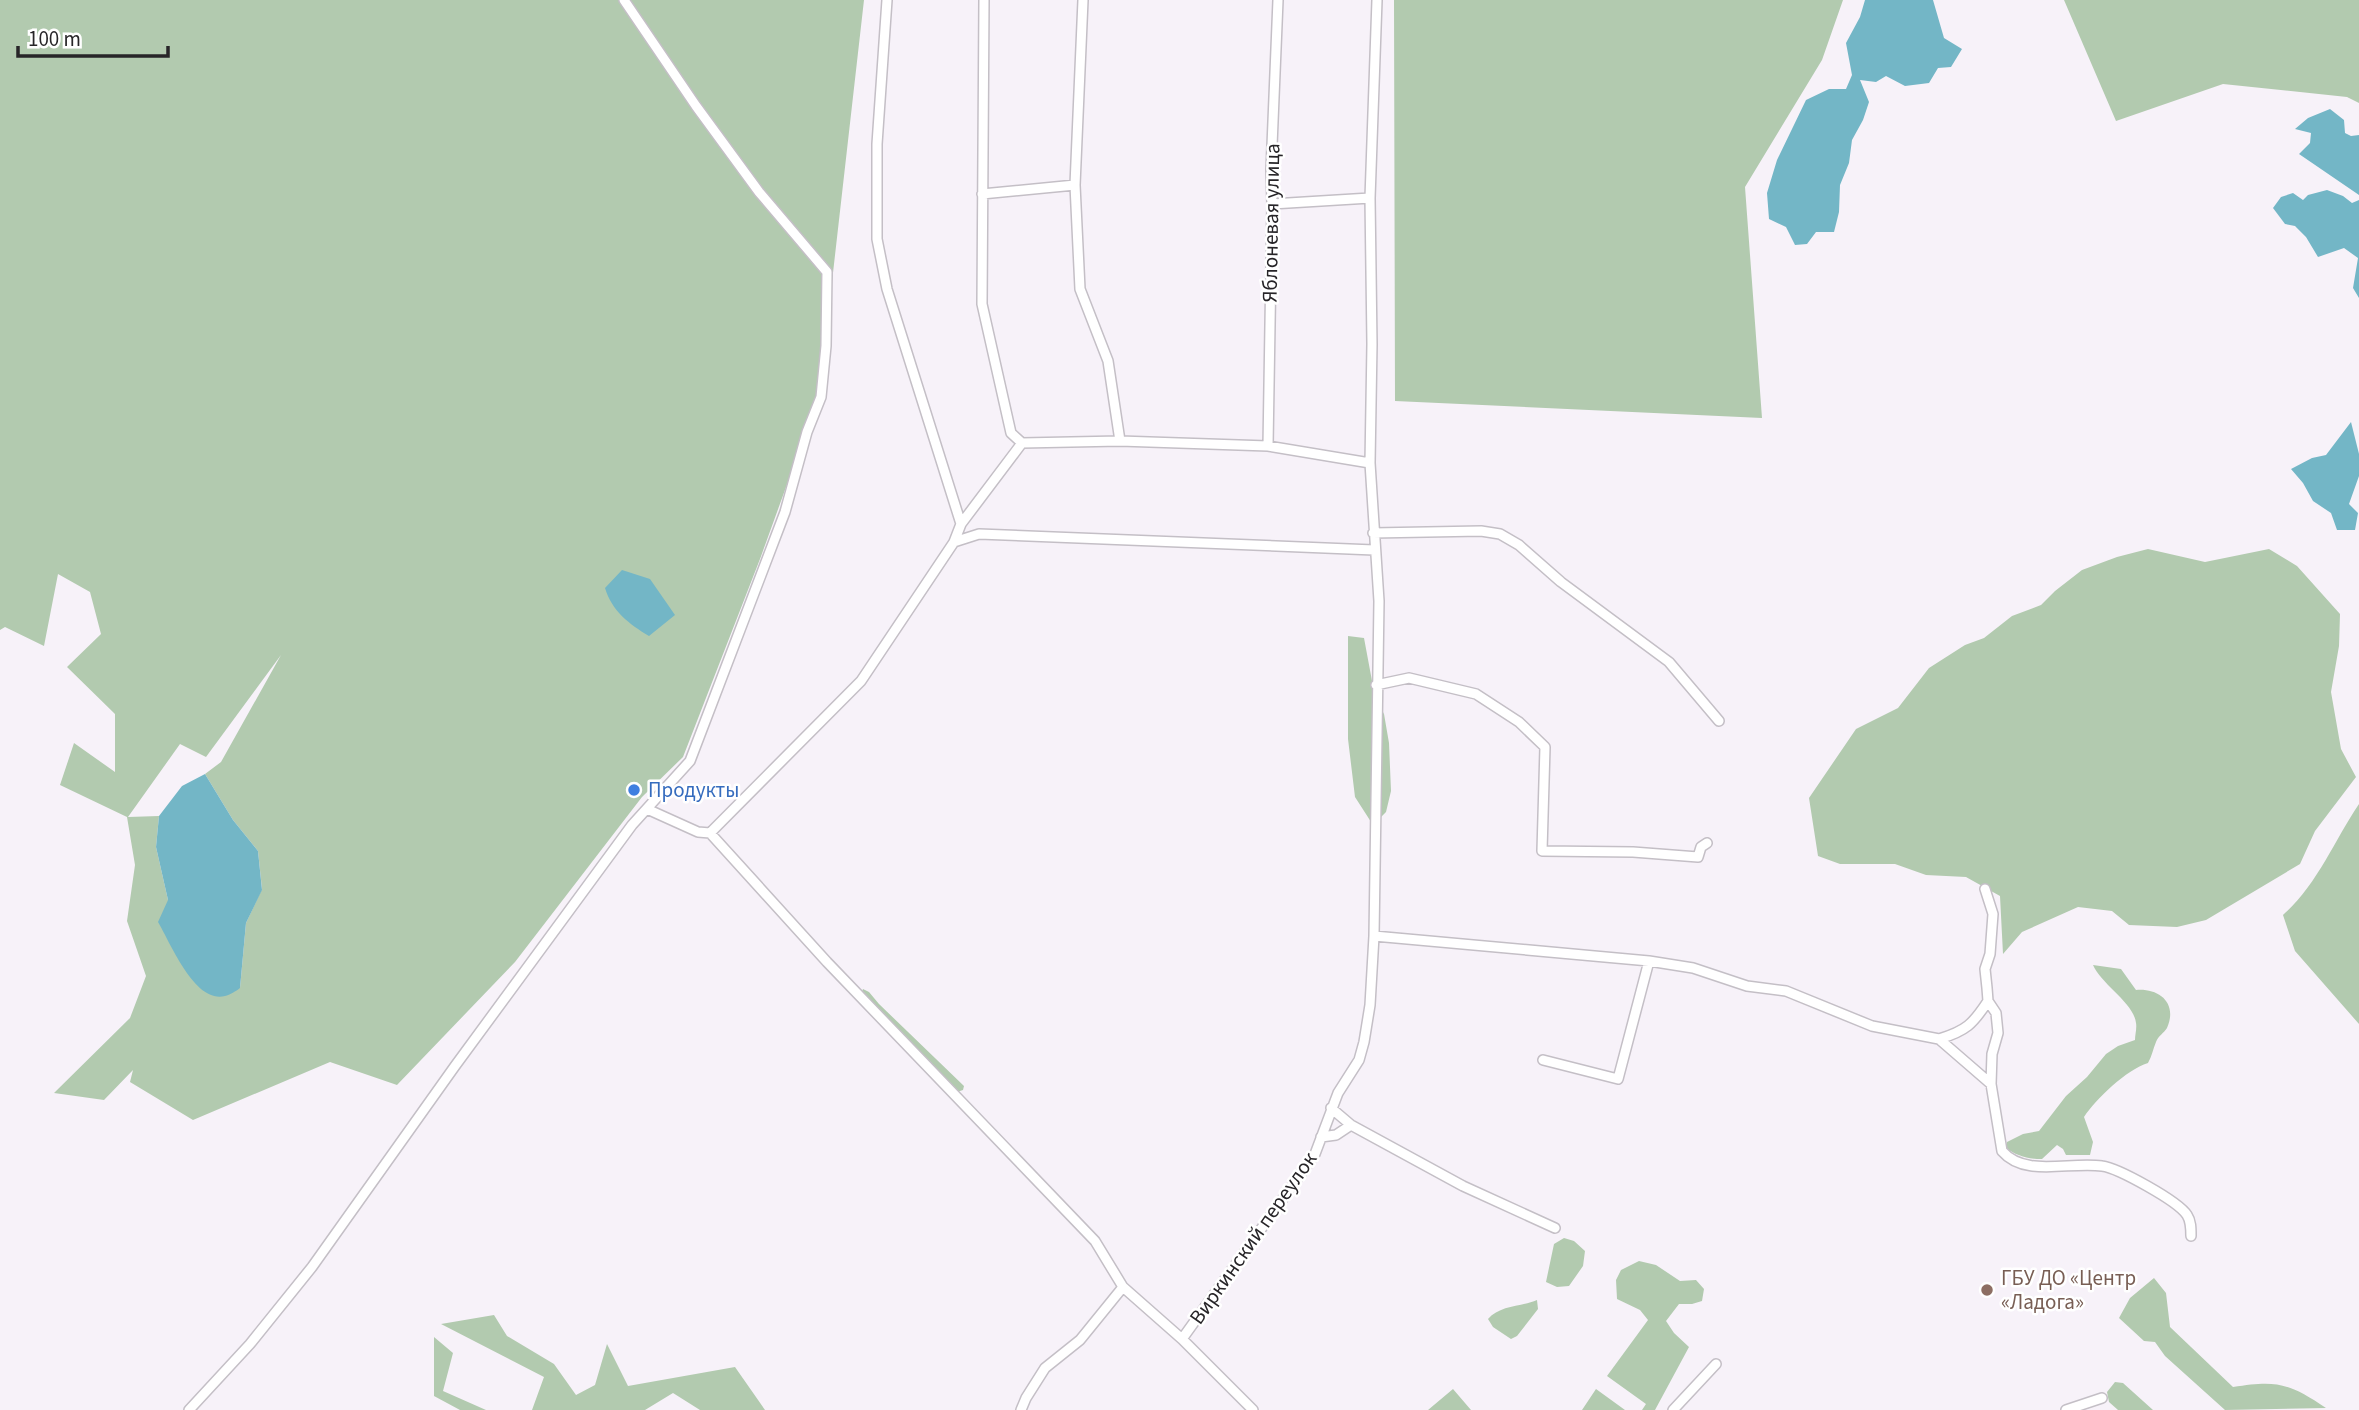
<svg xmlns="http://www.w3.org/2000/svg" width="2359" height="1410" viewBox="0 0 2359 1410" font-family="'Source Sans 3',sans-serif">
<style>
.green{fill:#b2caaf;fill-rule:evenodd}
.water{fill:#73b6c6}
.lines{fill:none;stroke-linecap:round;stroke-linejoin:round}
.street-casing{stroke:#c4bfc6;stroke-width:12}
.street{stroke:#fff;stroke-width:9}
.shop-dot{fill:#3f7fe0;stroke:#fff;stroke-width:2.5}
.education-dot{fill:#8d6e63;stroke:#fff;stroke-width:2.5}
.labels{text-anchor:middle;stroke-width:5;stroke-linejoin:round;paint-order:stroke}
.street-label{font-size:21px;fill:#272528;stroke:#fff}
.shop-label{font-size:21px;fill:#366cbe;stroke:#fff;text-anchor:start}
.education-label{font-size:21px;fill:#785e54;stroke:#fff;text-anchor:start}
</style>
<rect width="100%" height="100%" fill="#f7f2f9"/>
<path class="green" d="M0 0H864L819 396 760 559 683 757 642 797 515 962 397 1085 330 1062 193 1120 130 1082 133 1070 104 1100 54 1093 130 1018 146 976 127 921 135 865 127 817 60 785 74 743 115 772V714L67 667 101 634 90 592 58 574 44 646 5 627 0 630ZM281 655 221 762 205 774 233 820 258 851 262 889 246 923 240 988 168 900 156 847 159 816 128 817 180 744 206 757Z
M1394 0H1843L1822 60 1745 187 1762 418 1395 401Z
M2064 0H2359V103L2347 97 2223 84 2116 121Z
M2148 549 2205 562 2269 549 2297 566 2340 614 2339 646 2331 692 2341 749 2356 777 2315 831 2300 864 2206 920 2177 927 2129 925 2112 911 2078 907 2022 932 2003 954 2000 896 1966 877 1926 875 1895 864H1840L1818 856 1809 798 1856 729 1898 708 1929 668 1965 645 1984 638 2012 616 2041 605 2055 591 2082 570 2117 557Z
M1348 636 1364 638 1375 697 1384 714 1389 743 1391 791 1386 812 1373 825 1355 797 1348 739Z
M2359 804V1024L2295 951 2283 915C2317 885 2334 841 2359 804Z
M2093 965 2121 969 2136 990C2159 988 2178 1003 2167 1028 2164 1033 2158 1036 2156 1042 2153 1049 2152 1056 2148 1063 2126 1070 2097 1098 2084 1117L2093 1142 2090 1155H2066L2063 1149 2057 1145 2042 1159C2028 1159 2017 1156 2006 1148L2007 1142 2023 1134 2039 1131 2066 1096 2087 1077 2106 1054 2118 1046 2135 1040C2135 1035 2137 1028 2136 1023 2134 1003 2101 984 2093 965Z
M863 989 869 992 879 1004 964 1086 963 1090 957 1092 861 994Z
M1564 1238 1574 1241 1585 1251 1583 1266 1569 1286 1557 1287 1546 1282 1554 1244Z
M1639 1261 1656 1265 1680 1281 1696 1280 1704 1289 1702 1301 1692 1304H1679L1666 1321 1674 1333 1689 1347 1655 1410H1642L1646 1404 1607 1376 1648 1320 1640 1310 1617 1299 1616 1280 1621 1270Z
M2154 1278 2166 1293 2170 1327 2233 1387C2277 1380 2289 1383 2326 1408L2225 1410 2165 1356 2155 1342 2144 1341 2119 1318 2130 1298Z
M1537 1300 1538 1309 1517 1336 1511 1339 1493 1327 1488 1319C1500 1305 1521 1307 1537 1300Z
M494 1315 507 1336 554 1364 576 1395 595 1385 607 1344 628 1386 735 1367 765 1410H700L673 1393 645 1410H532L544 1377 441 1324Z
M434 1337 453 1353 443 1391 486 1410H460L434 1396Z
M2115 1382 2123 1383 2153 1410H2118L2109 1402 2107 1392Z
M1453 1389 1471 1410H1428Z
M1596 1389 1625 1410H1582Z"/>
<path class="water" d="M1865 0H1933L1944 38 1962 49 1951 67 1938 68 1929 83 1905 86 1886 76 1876 82 1860 80 1869 102 1863 120 1852 140 1849 163 1840 185 1839 212 1834 232H1816L1807 244 1795 245 1786 227 1769 219 1767 193 1777 160 1806 100 1829 89H1846L1852 75 1846 43 1860 17Z
M2330 109 2344 120 2345 133 2351 136 2359 135V195L2299 154 2310 143 2311 133 2295 129 2308 118Z
M2327 190 2343 196 2352 203 2359 200V298L2353 288 2358 258 2344 248 2318 257 2306 237 2295 226 2285 224 2273 208 2281 197 2293 193 2303 200 2308 195Z
M2351 422 2359 454V476L2349 504 2358 513 2355 530H2337L2331 513 2313 501 2303 483 2291 469 2312 458 2326 455Z
M622 570 650 579 675 615 649 636C629 624 612 611 605 588Z
M205 774 233 820 258 851 262 890 246 923 240 988C236 991 230 995 225 996 195 1004 171 944 158 922L168 900 156 847 159 816 182 786Z"/>
<g class="lines">
<defs>
<path id="street" d="M887 0 877 144V239L887 289 961 524
M984 0 982 304 1011 433 1022 443
M1083 0 1075 185 1080 289 1108 361 1120 441
M982 194 1075 185
M1272 204 1370 198
M1268 446 1272 204 1271 170 1278 0
M1373 533 1481 531 1500 534 1519 545 1561 582 1669 662 1719 721
M954 542 979 534 1374 550
M1376 685 1409 678 1476 694 1519 722 1545 747 1542 851 1633 852 1698 857 1701 847 1707 843
M647 809 698 832 710 833 827 962 1095 1241 1123 1287 1182 1339 1253 1410
M710 833 861 681 954 542 961 524 1022 443 1120 441 1268 446 1370 463
M1985 889 1993 914 1990 954 1985 969 1987 988 1988 1001 1996 1013 1998 1033 1992 1054 1991 1084 2002 1151C2025 1178 2070 1161 2102 1166 2118 1168 2178 1201 2187 1215 2191 1221 2191 1228 2191 1236
M1374 936 1649 961 1693 968 1747 986 1786 991 1872 1026 1939 1039 1991 1084
M1939 1039C1966 1031 1973 1024 1988 1001
M1543 1060 1618 1079 1649 961
M1331 1108 1351 1125 1463 1186 1555 1228
M1321 1137 1336 1135 1351 1125
M1182 1339 1315 1154 1338 1093 1359 1060 1364 1042 1370 1005 1374 936 1379 601 1370 463 1372 344 1370 198 1377 0
M189 1410 250 1344 312 1267 455 1066 632 825 690 761 785 512 807 432 821 397 826 346 827 272 759 192 696 106 624 0
M1021 1410 1026 1398 1045 1368 1080 1340 1123 1287
M1673 1410 1716 1364
M2066 1410 2102 1398"/>
</defs>
<use href="#street" class="street-casing"/>
<use href="#street" class="street"/>
</g>
<circle class="shop-dot" cx="634" cy="790" r="7"/>
<circle class="education-dot" cx="1987" cy="1290" r="7"/>
<g class="labels">
<g class="street-label">
<text transform="translate(1271 223) rotate(-89)" y="7">Яблоневая улица</text>
<text transform="translate(1253 1238) rotate(-55)" y="7">Виркинский переулок</text>
</g>
<g class="shop-label">
<text x="648" y="797">Продукты</text>
</g>
<g class="education-label">
<text x="2001" y="1285">ГБУ ДО «Центр<tspan x="2001" dy="24">«Ладога»</tspan></text>
</g>
</g>
<path d="M18 46v10h150v-10" fill="none" stroke="#272528" stroke-width="3.5"/>
<text x="28" y="46" font-size="21" fill="#272528" stroke="#ffffff" stroke-width="5" paint-order="stroke">100 m</text>
</svg>
